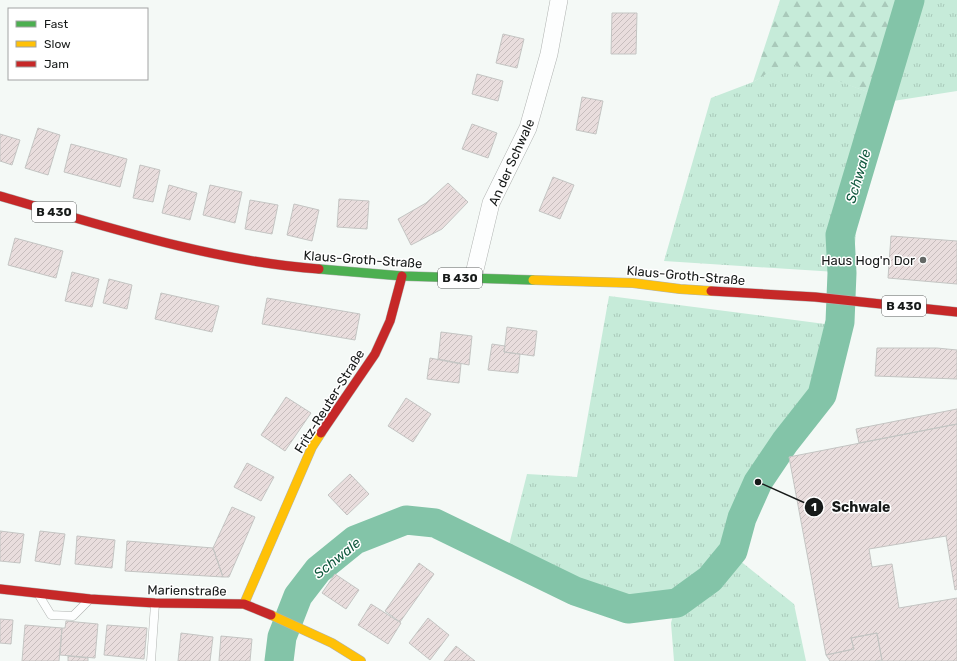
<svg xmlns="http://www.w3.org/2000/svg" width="957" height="661" viewBox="0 0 957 661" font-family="Rubik,sans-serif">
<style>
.forest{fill:url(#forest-firs)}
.park{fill:url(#park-tufts)}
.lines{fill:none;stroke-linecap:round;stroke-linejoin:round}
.river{stroke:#83c4a8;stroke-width:29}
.building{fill:url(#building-hatch);stroke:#c4c5c3}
.lane-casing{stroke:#b1b4b2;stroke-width:9}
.street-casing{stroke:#b1b4b2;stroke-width:18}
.fast-casing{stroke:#b1b4b2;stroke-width:10}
.slow-casing{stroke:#b1b4b2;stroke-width:10}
.jam-casing{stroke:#b1b4b2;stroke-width:10}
.lane{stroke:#fdfefe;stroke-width:8}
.street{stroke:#fdfefe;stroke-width:17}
.fast{stroke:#4caf50;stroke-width:9}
.slow{stroke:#ffc107;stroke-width:9}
.jam{stroke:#c62828;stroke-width:9}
.poi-dot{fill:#646866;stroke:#fff;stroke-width:1.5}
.labels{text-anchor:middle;stroke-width:3;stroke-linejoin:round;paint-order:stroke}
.shield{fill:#fff;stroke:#5d5f5e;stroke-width:1}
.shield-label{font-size:12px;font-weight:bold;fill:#171a19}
.street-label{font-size:13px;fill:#171a19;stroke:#fff}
.poi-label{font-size:13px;fill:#171a19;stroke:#fff;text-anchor:end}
.water-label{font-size:14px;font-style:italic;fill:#11593e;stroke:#fff}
.leader{fill:none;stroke:#171a19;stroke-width:1.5}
.callout-dot{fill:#171a19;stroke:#fff;stroke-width:1.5}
.mark-label{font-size:12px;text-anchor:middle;font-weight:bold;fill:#fff}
.callout-label{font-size:14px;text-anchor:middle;font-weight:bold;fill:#171a19;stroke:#fff;stroke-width:3;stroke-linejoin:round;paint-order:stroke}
</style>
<defs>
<pattern id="forest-firs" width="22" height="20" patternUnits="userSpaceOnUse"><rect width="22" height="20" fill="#c6ebd9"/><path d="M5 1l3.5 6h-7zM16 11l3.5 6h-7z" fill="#a9c9ba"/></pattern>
<pattern id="park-tufts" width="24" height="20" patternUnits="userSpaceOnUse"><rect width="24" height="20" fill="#c6ebd9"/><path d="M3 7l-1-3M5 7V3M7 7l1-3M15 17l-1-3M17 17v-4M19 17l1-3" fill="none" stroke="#a9c9ba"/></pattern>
<pattern id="building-hatch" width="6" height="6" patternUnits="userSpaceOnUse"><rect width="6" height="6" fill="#e9dddd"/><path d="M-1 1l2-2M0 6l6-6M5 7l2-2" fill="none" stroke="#c7bdbd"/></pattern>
</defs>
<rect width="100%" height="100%" fill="#f4f9f6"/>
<path class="forest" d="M780 0H916L893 101 786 63 753 82Z"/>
<path class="park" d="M916 0H957V91L893 101 858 214 852 273 664 261 711 98 753 82 786 62 893 101Z
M609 296 848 327 825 406 786 449 760 486 739 560 794 604 806 661H674L671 623 676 604 628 609 575 591 506 557 527 474 577 477Z"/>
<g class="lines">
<path class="river" d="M279 661 282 637 298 596 318 570 355 540 406 520 435 523 575 591 628 609 677 603 710 579 733 551 742 518 758 482 785 442 822 395 840 322 842 273 840 235 910 0"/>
</g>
<path class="building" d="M612 13H637L636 54H611Z
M503 34 524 39 517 68 496 63Z
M477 74 503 81 498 101 472 94Z
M582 97 603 101 596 134 576 130Z
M472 124 497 133 488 158 462 149Z
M38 128 60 135 48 175 25 168Z
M0 134 20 140 12 165 0 161Z
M71 144 127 159 120 187 64 172Z
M140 165 160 170 153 202 133 198Z
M553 177 574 185 560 219 539 211Z
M448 183 468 202 442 229 411 245 398 219 426 203Z
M169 185 197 193 190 220 162 213Z
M210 185 242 192 235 223 203 215Z
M339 199 369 201 367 229 337 227Z
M250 200 278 205 272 234 245 229Z
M294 204 319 210 312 241 287 235Z
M891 236 957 241V284L888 278Z
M15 238 63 251 56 278 8 265Z
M72 272 99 279 92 307 65 301Z
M109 279 132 285 127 309 103 303Z
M161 293 219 306 212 332 155 319Z
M267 298 360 314 355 340 262 324Z
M507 327 537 331 534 356 504 352Z
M441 332 472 336 469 365 438 359Z
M492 344 505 346 504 352 520 354 518 373 488 370Z
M877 348H937L957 350V379L875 376Z
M430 358 461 364 459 383 427 379Z
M286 397 311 413 285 451 261 435Z
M406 398 431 414 413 442 388 426Z
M957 409V424L859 443 856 429Z
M957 424V589L955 590 946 536 869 549 872 567 892 564 899 608 957 598V661H882L877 633 851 638 854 649 826 655 789 457Z
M247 463 274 477 261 501 234 487Z
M350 474 369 494 347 515 328 495Z
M232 507 255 517 229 577H223L213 548Z
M0 531 24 534 20 563 0 561Z
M40 531 65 534 60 565 35 561Z
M77 536 115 540 112 568 75 564Z
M127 541 213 548 223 577 125 571Z
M419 563 434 574 400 622 385 611Z
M335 574 359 590 346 609 322 593Z
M371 604 401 623 388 644 358 625Z
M428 618 449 635 430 660 409 643Z
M0 619 13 620 11 644 0 643Z
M66 621 98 624 95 658 60 655 62 628H65Z
M25 625 62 628 59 661H22Z
M107 625 147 628 144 659 104 655Z
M181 633 213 637 210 661H178Z
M877 633 882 660 876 661H830L826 655 854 649 851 638Z
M221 636 252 639 250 661H219Z
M456 646 475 661H444Z
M68 656 88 658V661H68Z"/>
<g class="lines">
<defs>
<path id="lane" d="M40 597 51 615 73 616 88 601
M151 661 155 604"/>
<path id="street" d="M473 278 491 203 528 128 549 54 559 0"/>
<path id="fast" d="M319 269 402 276 533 280"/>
<path id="slow" d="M533 280 633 283 680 289 711 291
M244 604 312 447 321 433
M271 615 332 643 361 661"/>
<path id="jam" d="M0 196C104 226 211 261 319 269
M711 291 815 297 957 312
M321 433 375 354 390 321 402 276
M0 589 90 599 155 603 244 604 271 615"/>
</defs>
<use href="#lane" class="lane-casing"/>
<use href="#street" class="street-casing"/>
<use href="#fast" class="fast-casing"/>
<use href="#slow" class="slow-casing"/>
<use href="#jam" class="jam-casing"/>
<use href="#lane" class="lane"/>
<use href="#street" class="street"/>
<use href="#fast" class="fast"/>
<use href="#slow" class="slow"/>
<use href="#jam" class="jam"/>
</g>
<circle class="poi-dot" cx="923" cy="260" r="4"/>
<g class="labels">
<g class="shield">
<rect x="32" y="202" width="44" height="20" rx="3"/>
<rect x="438" y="268" width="44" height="20" rx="3"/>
<rect x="882" y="296" width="44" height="20" rx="3"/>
</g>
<g class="shield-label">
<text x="54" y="216">B 430</text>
<text x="460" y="282">B 430</text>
<text x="904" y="310">B 430</text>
</g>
<g class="street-label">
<text transform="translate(511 162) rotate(-66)" y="5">An der Schwale</text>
<text transform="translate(363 259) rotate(4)" y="5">Klaus-Groth-Straße</text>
<text transform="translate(686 275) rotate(5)" y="5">Klaus-Groth-Straße</text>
<text transform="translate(329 401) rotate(-58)" y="5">Fritz-Reuter-Straße</text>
<text transform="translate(187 590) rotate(1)" y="5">Marienstraße</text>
</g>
<g class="poi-label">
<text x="915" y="265">Haus Hog'n Dor</text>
</g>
<g class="water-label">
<text transform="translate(858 176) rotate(-73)" y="5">Schwale</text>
<text transform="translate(337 558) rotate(-39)" y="5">Schwale</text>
</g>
</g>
<path class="leader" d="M758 482L814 507"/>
<g class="callout-dot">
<circle cx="758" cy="482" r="4"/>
<circle cx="814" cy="507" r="10"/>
</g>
<g class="mark-label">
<text x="814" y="511">1</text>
</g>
<g class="callout-label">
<text x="861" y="512">Schwale</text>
</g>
<rect x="8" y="8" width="140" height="72" fill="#ffffff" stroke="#a2a3a3"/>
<rect x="16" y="21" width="20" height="6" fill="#4caf50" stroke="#a2a3a3"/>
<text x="44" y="28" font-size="12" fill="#171a19">Fast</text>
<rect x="16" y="41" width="20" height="6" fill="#ffc107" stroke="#a2a3a3"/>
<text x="44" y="48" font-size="12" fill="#171a19">Slow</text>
<rect x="16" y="61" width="20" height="6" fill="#c62828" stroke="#a2a3a3"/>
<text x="44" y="68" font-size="12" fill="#171a19">Jam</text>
</svg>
